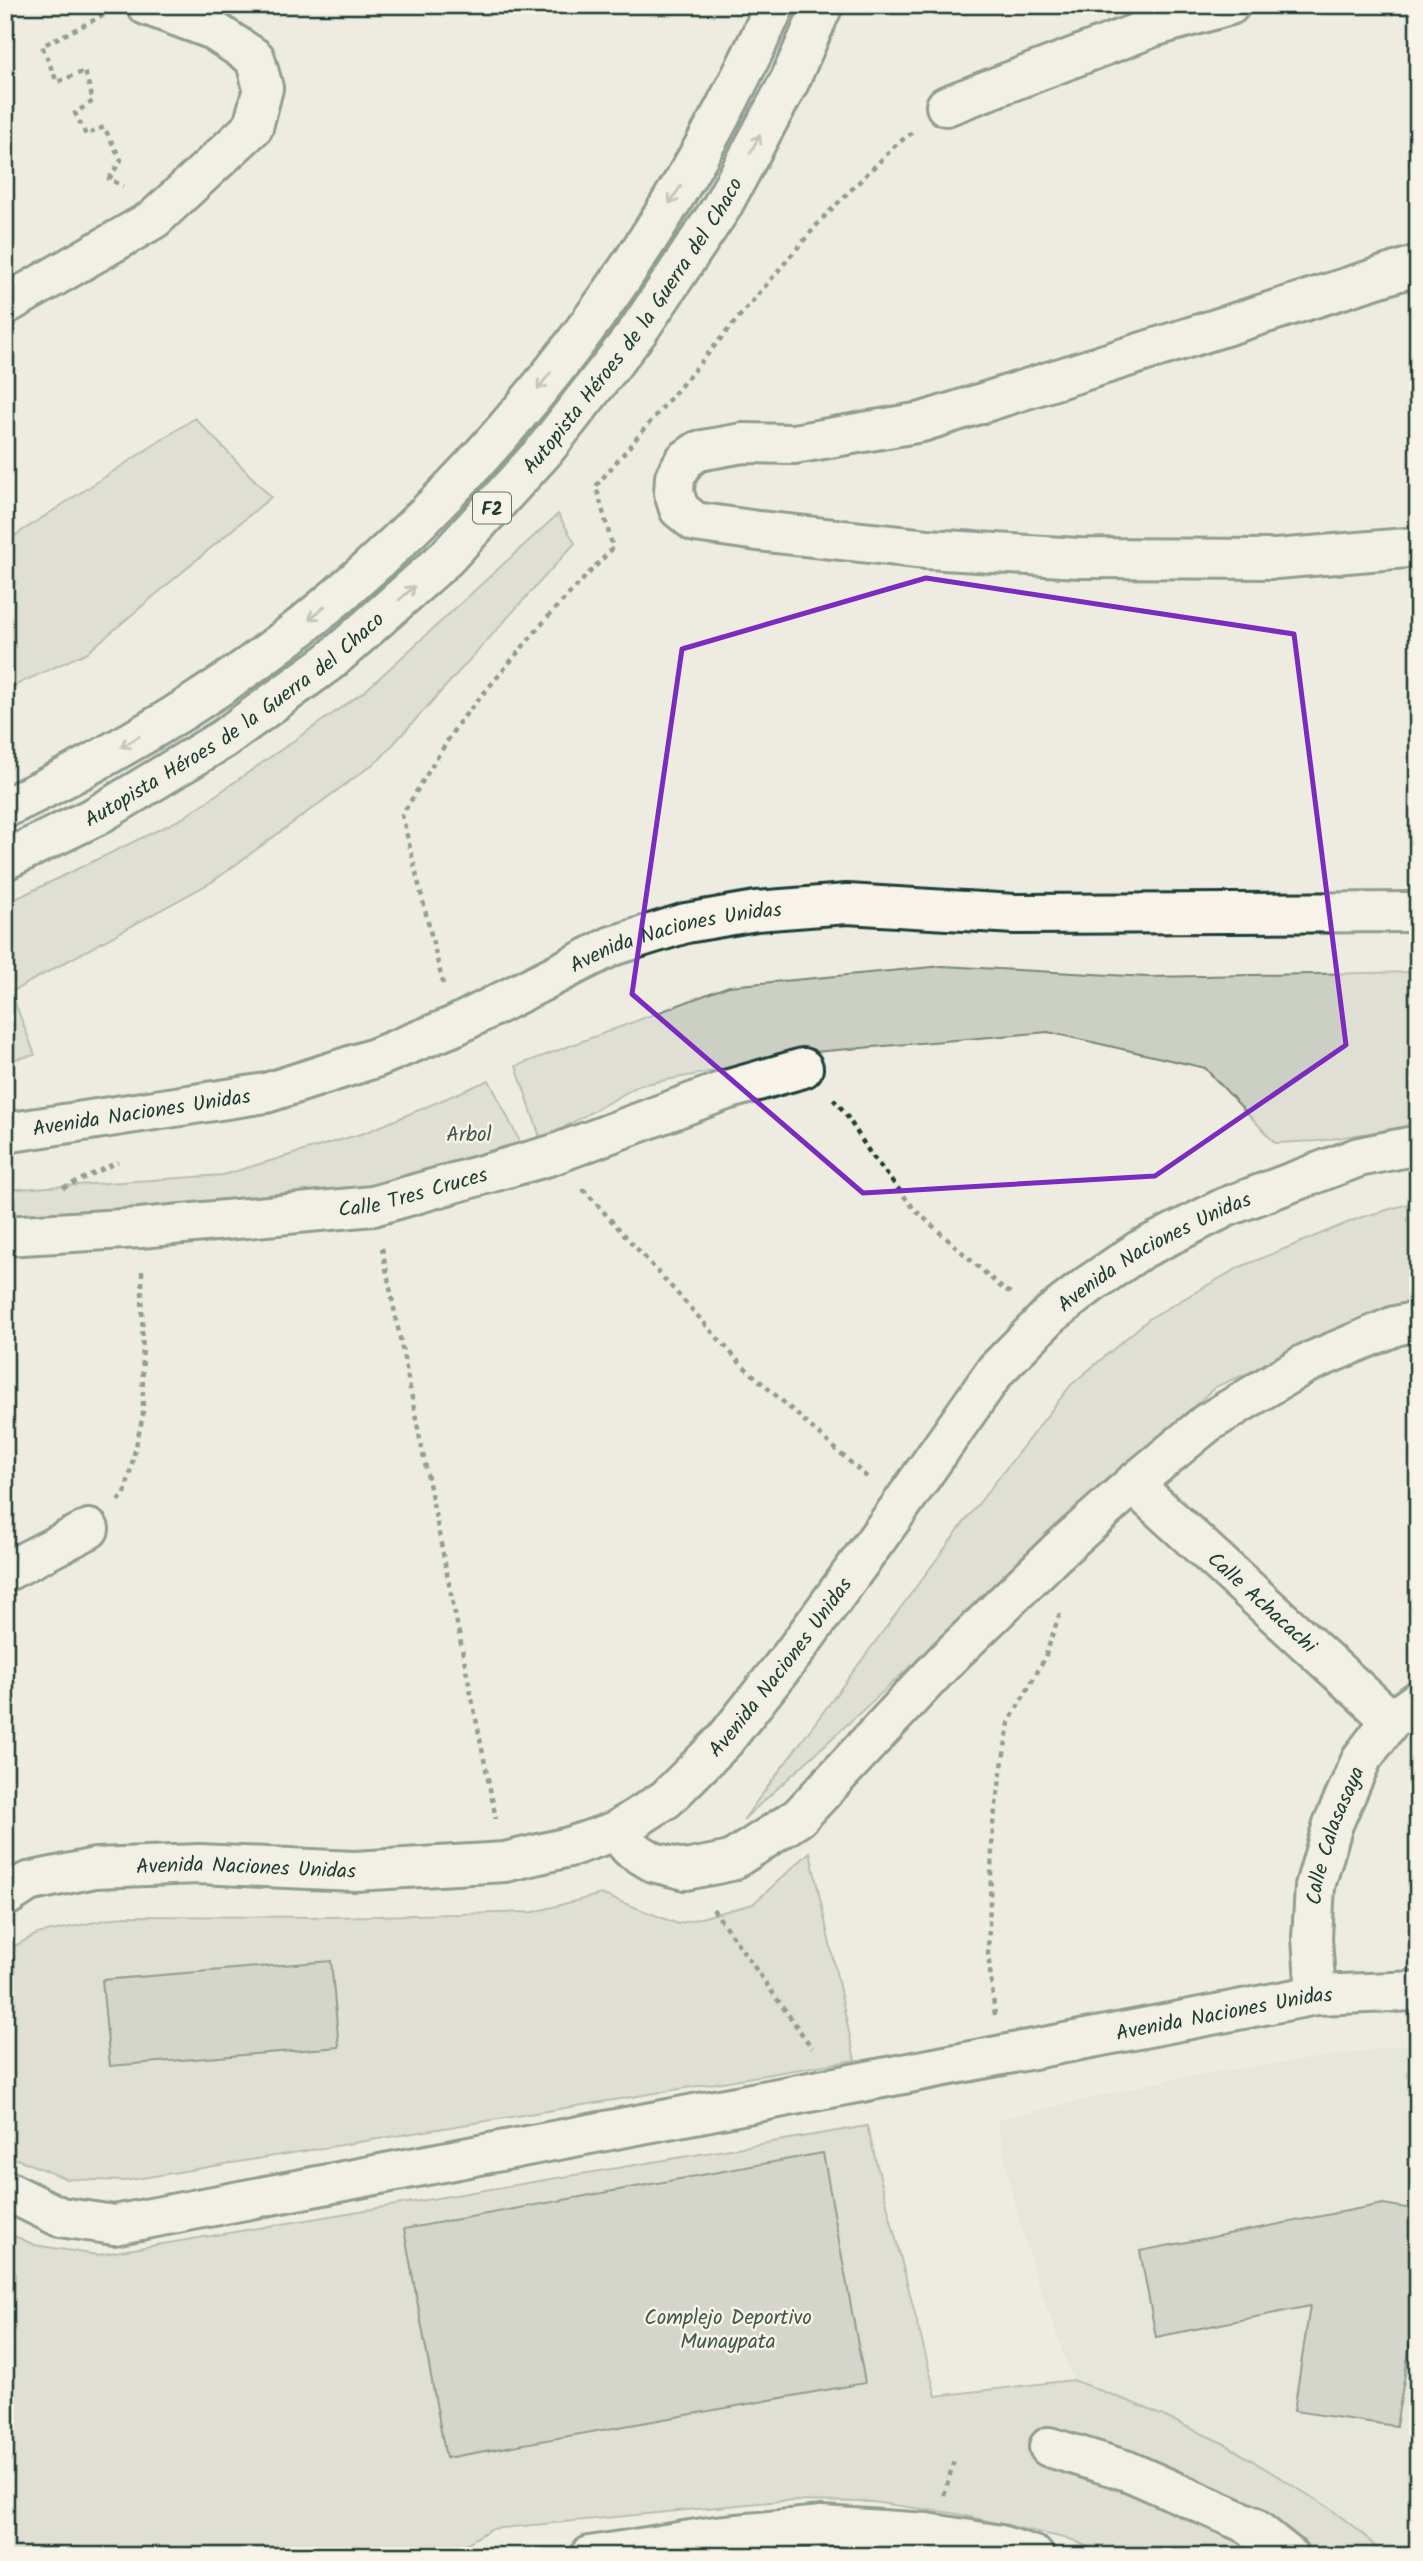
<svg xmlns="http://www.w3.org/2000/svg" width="1423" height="2561" viewBox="0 0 1423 2561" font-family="Kalam,sans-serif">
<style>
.built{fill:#ddddd2}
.green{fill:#cccfc4;stroke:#76867c;stroke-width:2}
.building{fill:#b5bbb0;stroke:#1f3d34;stroke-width:2}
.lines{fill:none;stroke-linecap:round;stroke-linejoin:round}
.minor-casing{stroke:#1f3d34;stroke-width:44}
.highway-casing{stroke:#1f3d34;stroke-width:44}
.path{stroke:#1f3d34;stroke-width:4.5;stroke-dasharray:5 5;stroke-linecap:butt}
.minor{stroke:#f7f3e8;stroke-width:38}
.highway{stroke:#f7f3e8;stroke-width:38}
.oneway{stroke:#8b988e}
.marked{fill:none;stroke:#7b2cbf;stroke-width:5;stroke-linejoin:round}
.labels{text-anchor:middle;stroke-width:5;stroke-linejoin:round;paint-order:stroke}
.shield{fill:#f7f3e8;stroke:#60746a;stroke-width:2}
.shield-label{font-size:19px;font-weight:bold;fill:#1f3d34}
.street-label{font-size:21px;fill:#1f3d34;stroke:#f7f3e8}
.park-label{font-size:21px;fill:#425a51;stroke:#f7f3e8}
</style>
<rect width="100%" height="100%" fill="#eeece1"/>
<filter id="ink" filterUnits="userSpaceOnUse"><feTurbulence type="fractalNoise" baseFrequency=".0143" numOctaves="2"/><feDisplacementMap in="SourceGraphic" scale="14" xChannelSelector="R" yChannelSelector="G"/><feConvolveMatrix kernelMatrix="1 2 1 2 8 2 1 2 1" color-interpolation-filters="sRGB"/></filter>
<g filter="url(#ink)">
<path class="built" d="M1418 2043V2556H1384L1362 2533 1328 2507 1225 2444 1141 2406 1073 2380 1035 2275 1013 2199 997 2120 1177 2078Z"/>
<path class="green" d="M195 418 271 497 88 652 5 690V542Z
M558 514 575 543 380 759 212 882 11 992 35 1055 5 1061V904L183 818 365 691Z
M943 966 1148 977 1418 972V1125L1319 1141 1275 1143 1205 1068 1048 1032 814 1052 640 1085 541 1140 516 1066 729 986Z
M489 1080 530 1162 5 1253V1190L223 1175 367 1132Z
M1418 1201V1309L1345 1331 1215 1387 743 1820 965 1521 1071 1385 1150 1318 1238 1268 1359 1218Z
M810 1852 855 2060 124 2181 67 2179 14 2158 5 2150V1951L37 1934 125 1916 330 1917 534 1912 601 1894 678 1924 753 1904Z
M867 2126 936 2396 1073 2380 1141 2406 1225 2444 1328 2507 1362 2533 1384 2556H1107L1073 2540 952 2513 872 2502 781 2501 491 2529 446 2556H5V2232L35 2245 97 2255Z"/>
<path class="building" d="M331 1961 339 2047 110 2066 102 1980Z
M823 2153 865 2383 446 2458 404 2229Z
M1383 2204 1418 2210V2299L1396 2426 1294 2411 1310 2306 1156 2337 1140 2251Z"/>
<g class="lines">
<defs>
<g id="minor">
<path d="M946 106 1156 26 1230 5"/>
<path d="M1418 265 922 422 794 444 743 443 698 451 685 460 675 477 674 493 679 509 695 522 758 531 927 549 1079 558 1276 559 1418 547"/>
<path d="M5 305 154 219 253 127 263 88 255 58 211 29 146 5"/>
<path id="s1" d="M5 1133 266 1093 375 1058 454 1026 612 946 686 923 756 911 847 904 1015 914 1418 912"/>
<path id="s2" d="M5 1236 140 1228 373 1206 552 1155 726 1090 803 1068"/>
<path id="s3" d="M1133 1484 1391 1720"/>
<path d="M5 1572 89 1529"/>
<path d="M616 1831 630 1848 653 1862 686 1870 731 1861 799 1817 946 1660 1057 1552 1133 1484 1207 1423 1305 1364 1395 1326 1418 1321"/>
<path id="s4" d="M5 1897 28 1882 95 1868 199 1864 355 1871 505 1862 569 1847 616 1831 666 1799 724 1741 795 1651 900 1507 996 1370 1050 1315 1090 1284 1140 1250 1226 1207 1359 1157 1418 1145"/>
<path id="s5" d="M1316 1995 1312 1938 1315 1886 1333 1824 1362 1758 1391 1720 1418 1701"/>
<path id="s6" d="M5 2190 60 2217 114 2225 1316 1995 1418 1991"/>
<path d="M1049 2447 1128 2471 1250 2525 1289 2556"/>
<path d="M590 2556 716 2536 822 2526 927 2533 1000 2545 1034 2556"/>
</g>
<g id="highway">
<path d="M5 808C109 758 211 699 302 626 506 461 668 244 775 5"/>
<path id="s7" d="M5 860 96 816 223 739 330 661 447 557 543 452 638 331 721 208 790 80 823 5"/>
</g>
</defs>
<use href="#minor" class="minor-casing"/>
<use href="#highway" class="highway-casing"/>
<path class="path" d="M104 15 42 46 57 82 85 71 93 101 75 113 86 135 104 127 121 160 109 179 123 186
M443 984 402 815 457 725 552 612 613 548 596 486 822 219 897 144 912 133
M833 1099 843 1110 870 1153 915 1210 1003 1289 1013 1294
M63 1188 118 1162
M583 1189 742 1365 869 1479
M382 1248 496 1819
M118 1501 125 1494 143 1415 142 1270
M713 1909 812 2048
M995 2015 988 1953 993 1824 1009 1722 1044 1660 1061 1610
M944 2495 955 2457
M255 2556H271"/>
<use href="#minor" class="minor"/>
<use href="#highway" class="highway"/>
</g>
<defs><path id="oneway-shaft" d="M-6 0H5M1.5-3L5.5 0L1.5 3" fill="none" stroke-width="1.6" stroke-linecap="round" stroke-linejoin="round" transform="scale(1.75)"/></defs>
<g class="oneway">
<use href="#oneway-shaft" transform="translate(755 144) rotate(-62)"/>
<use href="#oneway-shaft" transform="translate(675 195) rotate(123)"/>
<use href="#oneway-shaft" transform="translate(544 381) rotate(128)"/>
<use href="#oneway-shaft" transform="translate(407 593) rotate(-42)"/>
<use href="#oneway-shaft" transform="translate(317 613) rotate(139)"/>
<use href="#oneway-shaft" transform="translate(130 742) rotate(149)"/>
</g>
</g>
<path d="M0 0H1423V2561H0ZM926 578 1294 634 1346 1045 1155 1176 863 1193 632 994 682 649Z" fill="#eeece1" fill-opacity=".55" fill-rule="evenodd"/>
<path class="marked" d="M926 578 1294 634 1346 1045 1155 1176 863 1193 632 994 682 649Z"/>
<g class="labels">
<rect class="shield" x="473" y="492.5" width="38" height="31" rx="5"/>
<g class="shield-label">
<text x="492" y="515">F2</text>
</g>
<g class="street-label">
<text dy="7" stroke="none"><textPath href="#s7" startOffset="836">Autopista Héroes de la Guerra del Chaco</textPath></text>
<text dy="7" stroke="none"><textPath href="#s7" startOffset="270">Autopista Héroes de la Guerra del Chaco</textPath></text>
<text dy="7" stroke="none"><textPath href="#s1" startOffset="705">Avenida Naciones Unidas</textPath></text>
<text dy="7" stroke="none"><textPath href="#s1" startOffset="138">Avenida Naciones Unidas</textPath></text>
<text dy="7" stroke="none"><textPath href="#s2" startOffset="411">Calle Tres Cruces</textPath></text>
<text dy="7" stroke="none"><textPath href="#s4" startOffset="1423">Avenida Naciones Unidas</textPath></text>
<text dy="7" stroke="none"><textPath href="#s3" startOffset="175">Calle Achacachi</textPath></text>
<text dy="7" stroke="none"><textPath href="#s4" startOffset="856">Avenida Naciones Unidas</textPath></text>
<text dy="7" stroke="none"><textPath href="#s5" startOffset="163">Calle Calasasaya</textPath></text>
<text dy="7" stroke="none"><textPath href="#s4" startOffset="247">Avenida Naciones Unidas</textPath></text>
<text dy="7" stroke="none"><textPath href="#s6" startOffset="1246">Avenida Naciones Unidas</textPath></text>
</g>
<g class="park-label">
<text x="469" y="1141">Arbol</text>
<text x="728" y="2324">Complejo Deportivo<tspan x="728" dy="24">Munaypata</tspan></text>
</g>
</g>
<rect width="1423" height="2561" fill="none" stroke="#f7f3e8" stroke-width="28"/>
<rect x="14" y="14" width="1395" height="2533" fill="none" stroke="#1f3d34" stroke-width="2.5" filter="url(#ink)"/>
</svg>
